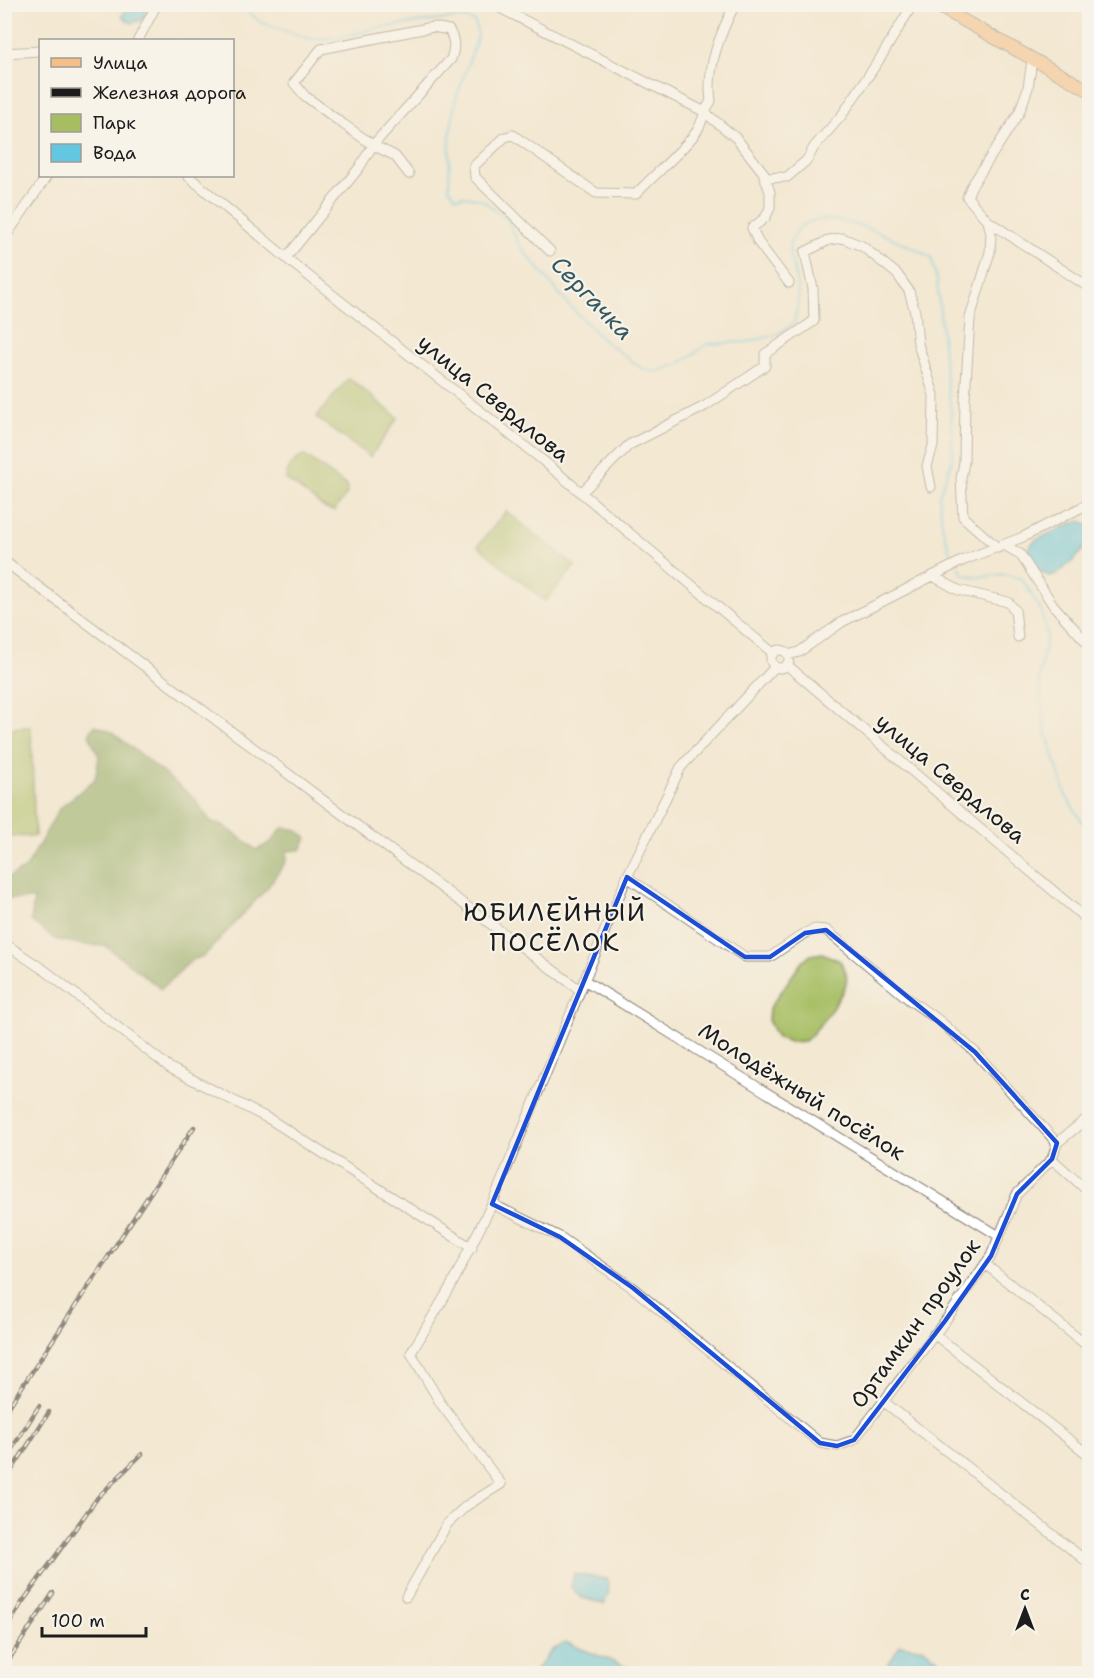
<svg xmlns="http://www.w3.org/2000/svg" width="1094" height="1678" viewBox="0 0 1094 1678" font-family="'Shantell Sans',sans-serif">
<style>
.green{fill:#a6bd62;stroke:#616c3f;stroke-width:1.5}
.forest{fill:#84a458;stroke:#50603a;stroke-width:1.5}
.water{fill:#63c7e1;stroke:#40727e;stroke-width:1.5}
.lines{fill:none;stroke-linecap:round;stroke-linejoin:round}
.stream{stroke:#63c7e1;stroke-width:2}
.minor-casing{stroke:#888277;stroke-width:11}
.major-casing{stroke:#888277;stroke-width:14}
.minor{stroke:#fff;stroke-width:9}
.major{stroke:#f6be87;stroke-width:12}
.rail-casing{stroke:#1c1c1c;stroke-width:4.5}
.rail{stroke:#f7f3e8;stroke-width:2;stroke-dasharray:7;stroke-linecap:butt}
.marked{fill:none;stroke:#1d4ed8;stroke-width:4.5;stroke-linejoin:round}
.labels{text-anchor:middle;stroke-width:4.5;stroke-linejoin:round;paint-order:stroke}
.street-label{font-size:22px;fill:#1c1c1c;stroke:#f7f3e8}
.water-label{font-size:24px;font-style:italic;fill:#355861;stroke:#f7f3e8}
.quarter-label{font-size:26px;letter-spacing:1.5px;fill:#1c1c1c;stroke:#f7f3e8}
</style>
<rect width="100%" height="100%" fill="#f7f3e8"/>
<filter id="ink" filterUnits="userSpaceOnUse"><feTurbulence type="fractalNoise" baseFrequency=".0167" numOctaves="2"/><feDisplacementMap in="SourceGraphic" scale="12" xChannelSelector="R" yChannelSelector="G"/><feConvolveMatrix kernelMatrix="1 2 1 2 8 2 1 2 1" color-interpolation-filters="sRGB"/></filter>
<filter id="wash" filterUnits="userSpaceOnUse"><feTurbulence type="fractalNoise" baseFrequency=".008" numOctaves="4" result="noise"/><feDisplacementMap in="SourceGraphic" scale="24" xChannelSelector="R" yChannelSelector="G"/><feGaussianBlur stdDeviation="1.35" result="paint"/><feColorMatrix in="noise" values="0 0 0 0 0 0 0 0 0 0 0 0 0 0 0 0 0 1.4 0 .05"/><feComposite in="paint" operator="in"/></filter>
<g filter="url(#wash)">
<rect width="100%" height="100%" fill="#f3e8d2"/>
<path class="green" d="M349 378 398 418 370 457 316 417Z
M305 456 347 486V494L334 511 326 509 286 479C287 469 295 457 305 456Z
M506 511 575 566 545 601 478 546Z
M31 727 35 836 5 837V728Z
M822 953 840 961C844 967 848 976 846 983 842 997 816 1032 805 1041L790 1042 777 1038 768 1020 769 1009 803 960 811 955Z"/>
<path class="forest" d="M95 725 112 732 194 798 211 822 223 825 257 850 271 842 282 828 296 829 307 838 301 850 287 851V860L268 887 204 956 192 960 161 989 106 946 84 945 55 939 31 921 34 899H9L5 879 26 868 59 809 95 779 99 757 89 734Z"/>
<path class="water" d="M126 5V4L149 5 142 20 131 23 122 16 127 8Z
M1078 521 1089 524V541L1077 557 1057 574 1049 576 1036 569 1029 560 1028 549 1035 540Z
M574 1574 607 1579 609 1592 604 1604 580 1597 571 1587Z
M565 1642 626 1667 633 1673H533L553 1649Z
M900 1645 925 1649 955 1673H890L887 1666Z"/>
<g class="lines">
<path class="stream" d="M240 4 260 22 310 39 342 37 377 28 463 17 475 22 478 36 455 101 450 137 449 188 456 197 467 196 482 200 506 218 520 246 567 303 603 340 643 369 656 372 679 364 708 344 747 342 776 335 794 323C800 302 799 291 794 269 792 262 789 253 789 246 790 242 793 237 795 234 815 196 904 243 931 257L937 280 946 377 951 411 953 458 939 495 942 525 949 549 956 562
M959 567 963 575 984 577 1004 574 1022 579 1041 610 1047 635 1039 678 1045 728 1066 796 1081 820 1090 828"/>
</g>
</g>
<g filter="url(#ink)">
<g class="lines">
<defs>
<path id="minor" d="M492 4 703 111 736 138 763 172 770 192V208L765 218 752 228 758 242 789 283
M138 40 157 4
M4 53 40 51
M1032 60 1028 88 1019 113 971 187 967 197 988 221 1090 288
M188 176 296 266 541 459 773 653
M766 178 787 177 807 160 814 147 842 115 881 57 913 4
M988 221 991 234 990 252 970 318 965 399 964 462 961 478 963 517 998 548
M4 239 47 176
M550 251 475 177 474 166 505 137 513 135 596 193 636 194C655 174 677 156 694 135 703 124 703 112 711 101 706 68 720 34 735 4
M286 258 359 168 373 145 451 59C455 48 455 40 449 30L433 27 321 49 294 83 305 96 343 124 373 145 395 156 409 174
M581 493 629 445 705 406 765 366V354L814 321 813 289 805 252 829 240 842 238 862 246 897 274 909 291 915 312 918 344 934 395 933 446 927 466 931 487
M1004 545 1020 554 1053 605 1090 646
M4 561 339 812 580 990
M933 576 958 590 1008 602 1015 610 1018 637
M771 659a9 9 0 1 1 18 0a9 9 0 1 1-18 0Z
M788 655 799 652 842 622 964 560 1023 537 1090 503
M787 665 1090 922
M627 877 745 957H770L805 933 815 929 826 930 911 1001 940 1021 975 1052 1057 1143
M4 943 47 972 170 1068 271 1120 472 1248
M584 980 999 1236
M1052 1159 1090 1193
M492 1204 560 1237 633 1288 820 1443 837 1446 854 1440 945 1321 991 1256 1017 1194 1052 1159 1057 1143 1090 1116
M985 1264 1090 1348
M934 1334 1090 1456
M883 1401 1090 1564
M406 1597 447 1524 466 1506 501 1484 441 1404 411 1353 451 1286 492 1204 627 877 681 767 775 667"/>
<path id="major" d="M934 4 1090 91"/>
</defs>
<use href="#minor" class="minor-casing"/>
<use href="#major" class="major-casing"/>
<use href="#minor" class="minor"/>
<use href="#major" class="major"/>
<defs>
<path id="rail" d="M4 1414 194 1127
M4 1461 39 1406
M4 1482 49 1412
M4 1634 21 1604 98 1497 142 1454
M4 1667 53 1593"/>
</defs>
<use href="#rail" class="rail-casing"/>
<use href="#rail" class="rail"/>
</g>
</g>
<path d="M0 0H1094V1678H0ZM627 877 745 957H770L805 933 826 930 975 1052 1057 1143 1052 1159 1017 1194 991 1256 945 1321 854 1440 837 1446 820 1443 633 1288 560 1237 492 1204Z" fill="#f3e8d2" fill-opacity=".55" fill-rule="evenodd"/>
<path class="marked" d="M627 877 745 957H770L805 933 826 930 975 1052 1057 1143 1052 1159 1017 1194 991 1256 945 1321 854 1440 837 1446 820 1443 633 1288 560 1237 492 1204Z"/>
<g class="labels">
<g class="street-label">
<text transform="translate(494 398) rotate(39)" y="8">улица Свердлова</text>
<text transform="translate(951 778) rotate(40)" y="8">улица Свердлова</text>
<text transform="translate(802 1091) rotate(32)" y="8">Молодёжный посёлок</text>
<text transform="translate(915 1323) rotate(-54)" y="8">Ортамкин проулок</text>
</g>
<g class="water-label">
<text transform="translate(592 298) rotate(46)" y="8">Сергачка</text>
</g>
<g class="quarter-label">
<text x="555" y="921">ЮБИЛЕЙНЫЙ<tspan x="555" dy="30">ПОСЁЛОК</tspan></text>
</g>
</g>
<rect width="1094" height="1678" fill="none" stroke="#f7f3e8" stroke-width="24"/>
<rect x="39" y="39" width="195" height="138" fill="#f7f3e8" stroke="#9f9d96" stroke-width="1.5"/>
<rect x="51" y="58" width="30" height="9" fill="#f6be87" stroke="#9f9d96" stroke-width="1.5"/>
<text x="93" y="69" font-size="18" fill="#1c1c1c">Улица</text>
<rect x="51" y="88" width="30" height="9" fill="#1c1c1c" stroke="#9f9d96" stroke-width="1.5"/>
<text x="93" y="99" font-size="18" fill="#1c1c1c">Железная дорога</text>
<rect x="51" y="114" width="30" height="18" fill="#a6bd62" stroke="#9f9d96" stroke-width="1.5"/>
<text x="93" y="129" font-size="18" fill="#1c1c1c">Парк</text>
<rect x="51" y="144" width="30" height="18" fill="#63c7e1" stroke="#9f9d96" stroke-width="1.5"/>
<text x="93" y="159" font-size="18" fill="#1c1c1c">Вода</text>
<g transform="translate(1025 1609)" stroke="#f7f3e8" stroke-width="4.5" paint-order="stroke">
<path d="M0-4.5L10 22L0 15L-10 22Z" fill="#1c1c1c"/>
<text y="-9" font-size="16" font-weight="bold" text-anchor="middle" fill="#1c1c1c">С</text>
</g>
<path d="M42 1627v9h104v-9" fill="none" stroke="#1c1c1c" stroke-width="3"/>
<text x="51" y="1627" font-size="18" fill="#1c1c1c" stroke="#f7f3e8" stroke-width="4.5" paint-order="stroke">100 m</text>
</svg>
